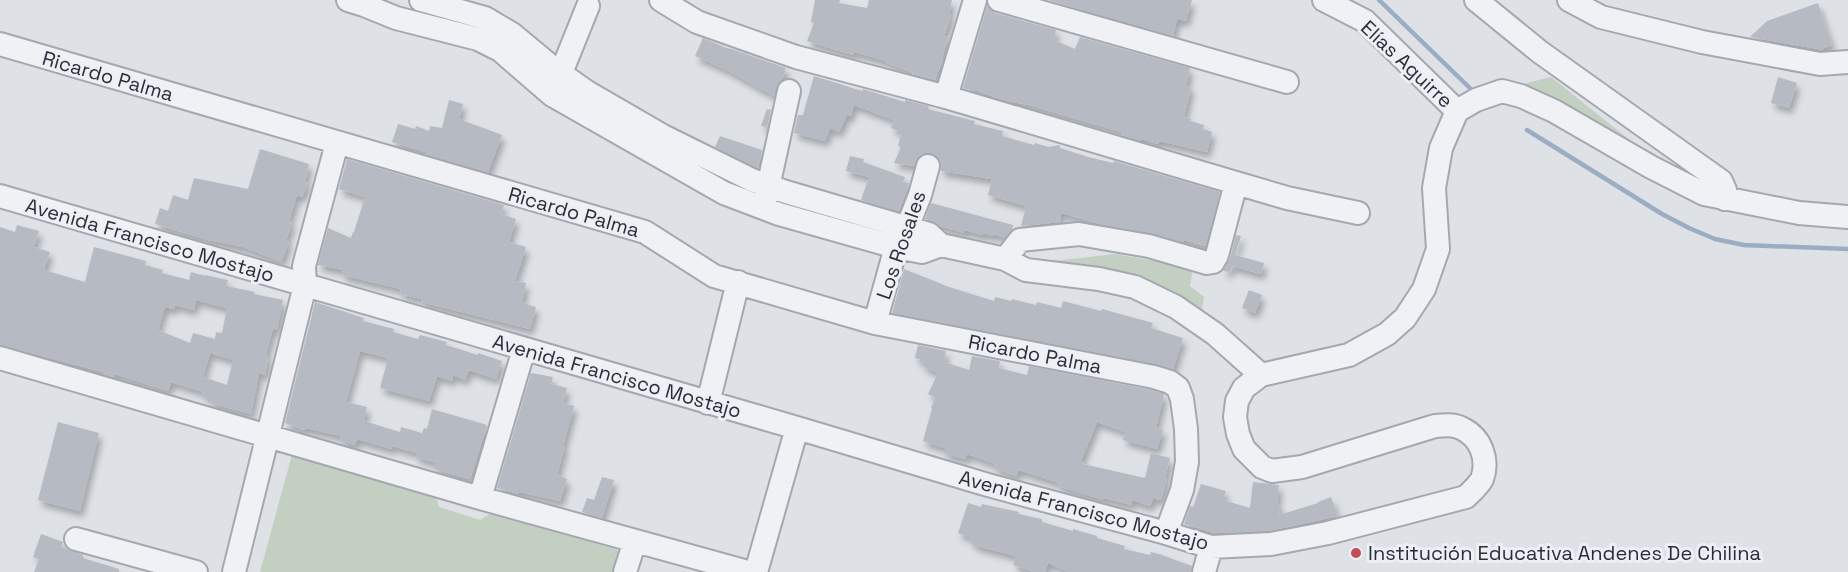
<svg xmlns="http://www.w3.org/2000/svg" width="1848" height="572" viewBox="0 0 1848 572" font-family="'Space Grotesk',sans-serif">
<style>
.green{fill:#c3cfc0}
.lines{fill:none;stroke-linecap:round;stroke-linejoin:round}
.stream{stroke:#9cadc3;stroke-width:4.5}
.building{fill:#b6bac2;fill-rule:evenodd;filter:url(#shadow)}
.minor-casing{stroke:#a4a8af;stroke-width:26}
.minor{stroke:#f0f1f5;stroke-width:22}
.poi-dot{fill:#c14d58;stroke:#edeff4;stroke-width:2}
.labels{text-anchor:middle;stroke-width:6;stroke-linejoin:round;paint-order:stroke}
.street-label{font-size:20px;fill:#292e3b;stroke:#edeff4}
.poi-label{font-size:20px;fill:#292e3b;stroke:#edeff4;text-anchor:start}
</style>
<defs>
<filter id="shadow"><feDropShadow dx="3.5" dy="6" stdDeviation="3" flood-color="#0004"/></filter>
</defs>
<rect width="100%" height="100%" fill="#dee1e6"/>
<path class="green" d="M1551 77 1671 173 1519 85Z
M1115 254 1193 268 1190 286 1204 297 1202 309 1138 287 1037 263Z
M293 451 435 493 439 507 480 520 495 511 623 552 617 572H260Z"/>
<g class="lines">
<path class="stream" d="M1379 0 1476 94
M1527 130 1662 214 1689 228 1715 239 1744 245 1848 249"/>
</g>
<path class="building" d="M815 0H840L839 3 867 8 869 0H952L949 15 951 16 944 36 948 37 942 58 943 59 935 80 912 74 913 73 885 62 886 61 854 52 853 55 807 41 814 23 811 22Z
M1048 0H1192L1186 21 1177 19 1173 36Z
M1818 3 1832 45 1824 48V50L1750 37 1767 21Z
M987 6 995 13 1056 30 1054 40 1075 49 1080 37 1190 68 1186 86 1191 87 1184 117 1191 119 1190 121 1204 125 1203 129 1212 132 1207 152 1159 141 1158 144 1141 139 1140 141 1122 135 1121 132 1028 105 1004 100 975 90V91L963 88Z
M703 38 729 49V48L786 68 782 80 776 88 774 96 727 70 695 56Z
M814 76 862 91 863 89 905 102V100L929 106 928 109 975 121 974 124 1003 131 1002 136 1034 145 1035 143 1048 147 1060 145V148L1088 157 1113 163 1114 161 1220 192 1205 246 1184 240 1183 242 1151 233 1104 225 1061 213 1060 222 1021 226 1026 206 988 195 992 179 941 171V162L937 156 931 153H924L919 156 914 166 894 163 901 147 898 146 901 135 899 134V131L891 128 894 120 854 105 851 116 847 115 839 132 830 128 825 141 794 133 798 115H803Z
M1778 77 1797 83 1789 108 1771 103Z
M449 100 463 104 459 119 502 135 488 172 425 154V152L392 142 398 124 415 129 416 126 429 131 430 126 442 128Z
M767 109 771 110 767 127 761 126Z
M720 136 762 150 758 168 715 147Z
M260 149 309 164 305 182 308 183 302 197 297 195 289 221 292 222 286 241 289 242 281 262 243 247 208 240 155 224 160 208 168 211 173 195 188 200 194 178 248 189Z
M850 156 864 159 863 162 905 177 903 182 909 183 899 211 861 200 869 177 846 171Z
M347 159 504 205 501 214 516 219 509 242 526 247 515 281 526 283 522 303 536 307 530 329 421 302 422 299 400 294 401 289 342 275 343 270 318 265 328 228 351 238 353 232H354L365 197 339 189Z
M931 203 1013 225 1012 230 1005 238 994 234 993 236 983 233V235L964 230V233L940 226 925 219Z
M17 225 39 231 34 247 50 252 44 270 85 282 94 247 146 261 145 265 163 270 162 273 189 280 191 272 205 276V275L228 280 226 286 255 292 254 294 283 300 277 330 273 329 266 354 268 358 265 375 259 373 251 414 210 403 211 399 202 395 203 392 171 382 168 391 115 374 114 377 103 374V372L0 345V227L15 232ZM196 300 227 308 222 333 216 332 215 339 193 333 190 343 158 330 165 307 174 309 175 305 194 310ZM210 353 233 360 227 385 203 377Z
M1236 235 1241 236 1235 255 1264 263 1261 274 1232 266 1230 272 1223 271 1230 258Z
M904 269 949 287 994 301 995 297 1011 301 1012 299 1036 305 1037 302 1061 308 1063 301 1101 311 1102 309 1153 323 1151 328 1183 338 1173 369 1157 364 892 313Z
M1249 290 1262 295 1255 313 1242 308Z
M315 302 364 318 363 321 394 329 393 332 418 339 420 335 447 342 446 345 478 355V353L502 361 496 379 469 370 465 380 453 375 452 381 437 376 429 401 380 388 388 358 360 351 346 402 367 407 364 421 400 432 401 427 422 433 424 428 427 429 432 409 487 425 470 479 434 469 436 463 416 457 417 453 392 446 391 449 357 439 355 445 340 441 341 436 305 428 304 430 285 423Z
M918 345 946 351 944 362 969 370 972 356 1000 361 999 368 1027 375 1029 366 1151 390 1164 394 1156 428 1163 430 1157 449 1123 440 1125 432 1097 422 1081 461 1084 462 1083 464 1145 478 1151 453 1170 458 1165 478H1167L1161 500 1153 498 1150 506 1132 500 1131 505 1103 498V500L1058 486 1059 483 1019 470 1016 476 994 468 995 464 967 454 965 459 943 453 947 449 923 441 932 408H931L935 398 928 394 938 373 924 367 922 360 915 358Z
M531 373 553 377 551 384 567 388 563 403 574 406 563 446H565L557 475 567 479 560 501 519 492V494L497 488Z
M58 422 99 433 80 511 38 500Z
M602 477 614 480 602 518 582 512 587 498 594 500Z
M1253 482 1279 485 1277 505 1280 506 1279 515 1318 503V502L1331 497 1338 516 1269 531 1216 533 1184 524 1190 506 1193 507 1201 484 1226 491 1223 500 1250 508Z
M968 503 981 507 982 504 1019 512 1018 514 1042 519V522L1073 531V529L1097 536V538L1125 546 1124 549 1150 555 1151 552 1159 554 1192 566 1191 572H1069L1048 563 1045 572H1034L1013 565 1016 556 973 545 974 542 969 541 970 537 958 533Z
M41 534 63 542 61 547 83 555V558L119 569V572H34L39 559 33 557Z"/>
<g class="lines">
<defs>
<path id="minor" d="M348 0 364 5 396 18 478 39 500 50 552 95 724 193 779 214 896 247 922 252 941 245
M421 0 485 18 512 34 553 68 587 92 663 136 752 180 786 192 929 234 941 245 1005 259 1026 270 1099 279 1135 287 1176 307 1215 334 1261 375
M661 0 697 22 796 57 946 97 1236 183 1287 198 1358 213
M999 0 1287 82
M1324 0 1365 21 1457 111
M1476 0 1540 52 1721 181 1725 190 1724 199
M1569 0 1601 17 1702 42 1820 64 1848 62
M0 44 645 232 714 276 875 323 1154 377 1170 382 1178 388 1182 399 1186 429 1187 462 1182 490 1166 533
M555 88 588 6
M946 97 975 0
M0 196 797 428 988 485 1166 533 1211 547 1271 544 1328 533 1466 497C1472 491 1478 486 1482 479 1489 460 1481 438 1463 429 1454 424 1445 425 1435 426L1302 467 1272 471 1262 467 1244 449 1238 434 1235 417 1237 401 1244 388 1261 375 1349 355 1387 334 1405 318 1424 289 1438 249 1434 188 1441 148 1457 111 1476 100 1502 91 1521 96 1554 111 1651 167 1704 194 1799 213 1848 217
M765 201 789 91
M1005 259 1020 240 1079 234 1149 246 1207 263 1213 262 1217 255 1236 183
M875 323 896 247 907 228 920 195 928 166
M0 358 480 498 748 572
M708 403 738 282
M480 498 524 349
M76 539 196 572
M234 572 305 285 304 266 337 143
M625 572 635 541
M756 572 797 428
M1204 572 1211 547"/>
</defs>
<use href="#minor" class="minor-casing"/>
<use href="#minor" class="minor"/>
</g>
<circle class="poi-dot" cx="1356" cy="553" r="6"/>
<g class="labels">
<g class="street-label">
<text transform="translate(1407 64) rotate(43)" y="7">Elías Aguirre</text>
<text transform="translate(108 76) rotate(16)" y="7">Ricardo Palma</text>
<text transform="translate(574 212) rotate(16)" y="7">Ricardo Palma</text>
<text transform="translate(150 240) rotate(16)" y="7">Avenida Francisco Mostajo</text>
<text transform="translate(901 245) rotate(-71)" y="7">Los Rosales</text>
<text transform="translate(1035 354) rotate(11)" y="7">Ricardo Palma</text>
<text transform="translate(617 376) rotate(16)" y="7">Avenida Francisco Mostajo</text>
<text transform="translate(1084 510) rotate(15)" y="7">Avenida Francisco Mostajo</text>
</g>
<g class="poi-label">
<text x="1368" y="560">Institución Educativa Andenes De Chilina</text>
</g>
</g>
</svg>
